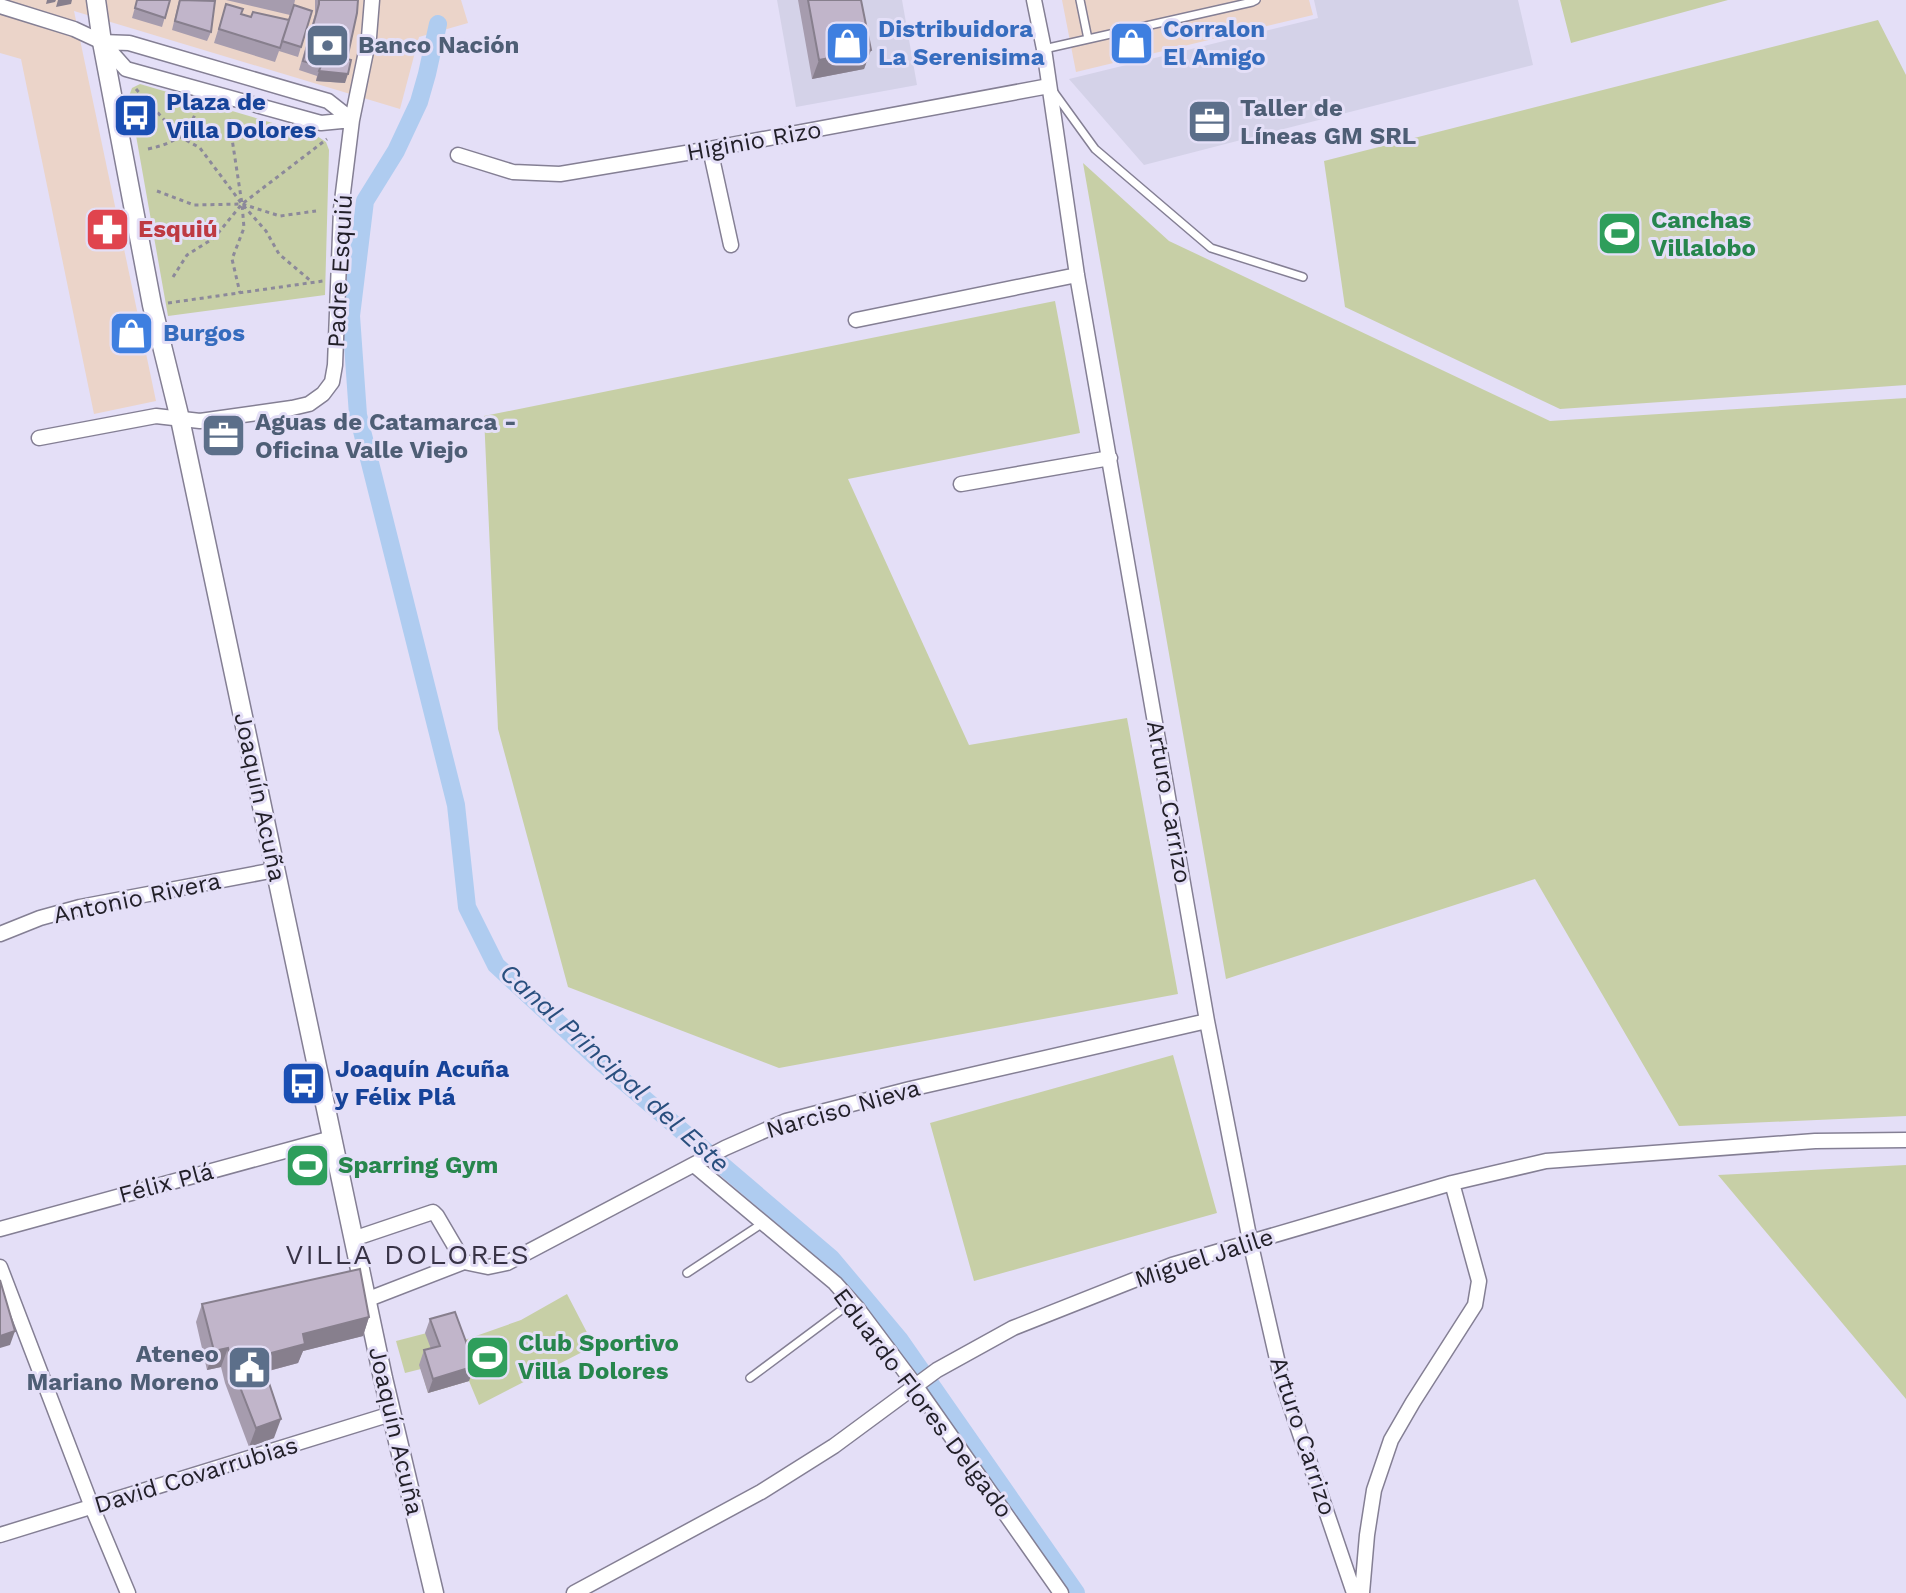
<svg xmlns="http://www.w3.org/2000/svg" width="1906" height="1593" viewBox="0 0 1906 1593" font-family="'Work Sans',sans-serif">
<style>
.commercial{fill:#ebd4c9}
.industrial{fill:#d4d2e8}
.green{fill:#c7cfa6}
.lines{fill:none;stroke-linecap:round;stroke-linejoin:round}
.canal{stroke:#afccf0;stroke-width:18}
.service-casing{stroke:#847f94;stroke-width:10}
.minor-casing{stroke:#847f94;stroke-width:17}
.tertiary-casing{stroke:#847f94;stroke-width:21}
.path{stroke:#8c899a;stroke-width:3;stroke-dasharray:4 4;stroke-linecap:butt}
.service{stroke:#fff;stroke-width:7}
.minor{stroke:#fff;stroke-width:14}
.tertiary{stroke:#fff;stroke-width:18}
.wall{fill:#a69cae}
.shaded-wall{fill:#877f8d}
.building{fill:#c1b5ca;stroke:#877f8d;stroke-width:2}
.labels{text-anchor:middle;stroke-width:6;stroke-linejoin:round;paint-order:stroke}
.shop-label{font-size:24px;font-weight:bold;fill:#366cbe;stroke:#e4dff7;text-anchor:start}
.service-label{font-size:24px;font-weight:bold;fill:#4e5e75;stroke:#e4dff7;text-anchor:start}
.transit-label{font-size:24px;font-weight:bold;fill:#164399;stroke:#e4dff7;text-anchor:start}
.street-label{font-size:24px;fill:#222029;stroke:#e4dff7}
.leisure-label{font-size:24px;font-weight:bold;fill:#27864d;stroke:#e4dff7;text-anchor:start}
.health-label{font-size:24px;font-weight:bold;fill:#be3a42;stroke:#e4dff7;text-anchor:start}
.water-label{font-size:26px;font-style:italic;fill:#294f7e;stroke:#e4dff7}
.quarter-label{font-size:28px;letter-spacing:2px;fill:#383346;stroke:#e4dff7}
</style>
<rect width="100%" height="100%" fill="#e4dff7"/>
<path class="commercial" d="M0 0H461L468 23 419 37 400 109 74 11 156 401 94 414 21 59 0 53Z
M1062 0H1309L1313 15 1076 72Z"/>
<path class="industrial" d="M777 0H902L917 85 796 107Z
M1314 0H1518L1533 65 1144 165 1069 79 1318 18Z"/>
<path class="green" d="M1560 0H1728L1571 43Z
M1878 20 1906 75V385L1560 409 1345 307 1324 161Z
M140 84 317 136 326 142 329 150 325 295 168 316 129 96 132 88Z
M1083 163 1169 241 1550 421 1906 398V1116L1679 1126 1535 879 1226 979Z
M1055 301 1080 433 848 479 969 745 1127 718 1178 994 779 1068 568 987 498 729 484 416Z
M1173 1055 1217 1213 974 1281 930 1123Z
M1906 1165V1399L1718 1175Z
M567 1294 594 1346 479 1405 469 1381 428 1393 421 1369 405 1373 396 1341 450 1327 456 1343 521 1320Z"/>
<g class="lines">
<path class="canal" d="M438 24 427 74 419 102 396 151 365 201 351 316 358 415 456 805 467 907 496 965 601 1062 831 1258 899 1339 1076 1593"/>
<defs>
<path id="service" d="M1080 0 1088 39
M1044 49 1252 2 1256 0
M1053 91 1095 149 1211 248 1303 277
M687 1273 763 1223
M750 1378 852 1302"/>
<path id="minor" d="M1034 0 1044 49 1077 275 1207 1021 1250 1241 1282 1381 1354 1593
M0 6 74 29 102 42 129 43 328 101 352 120
M102 42 126 69 321 123 352 120
M710 149 731 245
M458 155 513 172 560 174 710 149 1049 86
M856 320 1077 275
M39 438 156 416 200 421 292 408 309 404 323 394 332 382 335 365 341 209 352 120 369 37 372 0
M961 484 1110 458
M0 934 40 918 80 907 275 870
M694 1165 835 1283 858 1309 915 1385 1061 1593
M0 1229 332 1138
M353 1239 433 1212 437 1216 464 1262
M0 1267 92 1507 128 1593
M366 1300 464 1262 488 1267 507 1263 725 1148 786 1121 910 1089 1207 1021
M0 1535 391 1414
M574 1593 761 1492 834 1446 937 1370 1013 1328 1172 1265 1452 1183 1546 1161 1815 1141 1906 1140
M1362 1593 1367 1535 1374 1490 1391 1440 1413 1402 1475 1305 1479 1281 1452 1183"/>
<path id="tertiary" d="M96 0 102 42 152 305 180 419 383 1378 434 1593"/>
</defs>
<use href="#service" class="service-casing"/>
<use href="#minor" class="minor-casing"/>
<use href="#tertiary" class="tertiary-casing"/>
<path class="path" d="M136 89 179 136 200 148 242 204 266 231 279 254 312 282
M229 119 242 204 244 228 232 259 240 293
M148 149C175 143 188 135 197 109
M157 191 194 205 242 204 280 216 316 211
M173 277 187 255 214 238 242 204 327 139
M168 303 323 281"/>
<use href="#service" class="service"/>
<use href="#minor" class="minor"/>
<use href="#tertiary" class="tertiary"/>
</g>
<path class="wall" d="M137 0H170L162 27 132 18Z
M179 0H213L211 32 207 41 172 30Z
M226 0H295L294 5 301 47 298 57 279 51 275 62 214 43 226 4 241 14 251 17 288 20 290 15Z
M315 0H358L347 59 345 83 316 81 317 76 299 70 315 14Z
M798 0H861L871 50 864 69 812 79Z
M202 1304 369 1317 363 1336 303 1351 298 1363 265 1372 274 1438 249 1447 225 1383 221 1367 207 1370 196 1322Z
M430 1319 469 1381 428 1393 419 1365 424 1350 431 1349 425 1333Z"/>
<path class="shaded-wall" d="M47 0H56L55 2 46 4Z
M58 0H72L71 4 56 7Z
M871 50 864 69 812 79 819 60Z
M319 71 348 74 345 83 316 81Z
M369 1317 363 1336 303 1351 298 1363 253 1375 260 1356 303 1334Z
M15 1331 10 1345 0 1348V1336Z
M228 1348 221 1367 207 1370 214 1351Z
M475 1366 469 1381 428 1393 433 1379Z
M281 1419 274 1438 249 1447 256 1428Z"/>
<path class="building" d="M137 0H170L165 18 135 8Z
M180 0 215 1 211 32 175 21Z
M319 0H358L357 13 347 59 351 60 348 74 319 71 321 66 303 61 319 4Z
M808 0H861L871 50 819 60Z
M226 4 243 9 241 14 251 17 253 12 289 20 280 48 219 29Z
M294 5 312 11 301 47 282 41Z
M360 1269 369 1317 303 1334 305 1344 260 1356 281 1419 256 1428 231 1364 228 1348 214 1351 202 1304Z
M0 1280 15 1331 0 1336Z
M455 1312 475 1366 433 1379 424 1350 440 1346 430 1319Z"/>
<defs>
<symbol id="shop-square" viewBox="-11 -11 22 22"><rect x="-9" y="-9" width="18" height="18" rx="4" fill="#3f7fe0" stroke="#e4dff7"/><path d="M-5-2.5h2.3a2.7 3.5 0 0 1 5.4 0H5L5.5 6h-11ZM-1.5-2.5h3a1.5 2.3 0 0 0-3 0Z" fill="#fff"/></symbol>
<symbol id="bank-square" viewBox="-11 -11 22 22"><rect x="-9" y="-9" width="18" height="18" rx="4" fill="#5c6f8a" stroke="#e4dff7"/><path d="M-6-4H6V4H-6ZM0-2.3a2.3 2.3 0 1 0 0 4.6a2.3 2.3 0 1 0 0-4.6Z" fill="#fff"/></symbol>
<symbol id="bus-square" viewBox="-11 -11 22 22"><rect x="-9" y="-9" width="18" height="18" rx="4" fill="#1a4fb4" stroke="#e4dff7"/><path d="M-5-6H5V4H4V6H2V4H-2V6H-4V4H-5ZM-3.5-4V0h7V-4ZM-3.5 1.2v1.5H-2V1.2ZM2 1.2v1.5H3.5V1.2Z" fill="#fff"/></symbol>
<symbol id="office-square" viewBox="-11 -11 22 22"><rect x="-9" y="-9" width="18" height="18" rx="4" fill="#5c6f8a" stroke="#e4dff7"/><path d="M-6-3h4V-5.5h4V-3h4V5H-6ZM-1-4.5V-3h2v-1.5ZM-6 0V1H6V0Z" fill="#fff"/></symbol>
<symbol id="pharmacy-square" viewBox="-11 -11 22 22"><rect x="-9" y="-9" width="18" height="18" rx="4" fill="#e0444e" stroke="#e4dff7"/><path d="M-2-6h4v4h4v4h-4v4h-4v-4h-4v-4h4Z" fill="#fff"/></symbol>
<symbol id="stadium-square" viewBox="-11 -11 22 22"><rect x="-9" y="-9" width="18" height="18" rx="4" fill="#2e9e5b" stroke="#e4dff7"/><path d="M0-5a6.5 5 0 1 0 0 10a6.5 5 0 1 0 0-10ZM-3.5-1.8h7v3.6h-7Z" fill="#fff"/></symbol>
<symbol id="civic-square" viewBox="-11 -11 22 22"><rect x="-9" y="-9" width="18" height="18" rx="4" fill="#5c6f8a" stroke="#e4dff7"/><path d="M-.6-6.5H3V-4.5H.6V-3L4-1V1h2V6H-6V1h2V-1L-.6-3ZM-1.2 2.5V6h2.4V2.5Z" fill="#fff"/></symbol>
</defs>
<g fill-rule="evenodd">
<use href="#shop-square" x="822" y="18" width="51" height="51"/>
<use href="#shop-square" x="1106" y="18" width="51" height="51"/>
<use href="#bank-square" x="302" y="20" width="51" height="51"/>
<use href="#bus-square" x="110" y="90" width="51" height="51"/>
<use href="#office-square" x="1184" y="96" width="51" height="51"/>
<use href="#pharmacy-square" x="82" y="204" width="51" height="51"/>
<use href="#stadium-square" x="1594" y="208" width="51" height="51"/>
<use href="#shop-square" x="106" y="308" width="51" height="51"/>
<use href="#office-square" x="198" y="410" width="51" height="51"/>
<use href="#bus-square" x="278" y="1058" width="51" height="51"/>
<use href="#stadium-square" x="282" y="1140" width="51" height="51"/>
<use href="#stadium-square" x="462" y="1332" width="51" height="51"/>
<use href="#civic-square" x="224" y="1342" width="51" height="51"/>
</g>
<g class="labels">
<g class="shop-label">
<text x="878" y="37">Distribuidora<tspan x="878" dy="28">La Serenisima</tspan></text>
<text x="1163" y="37">Corralon<tspan x="1163" dy="28">El Amigo</tspan></text>
<text x="163" y="341">Burgos</text>
</g>
<g class="service-label">
<text x="358" y="53">Banco Nación</text>
<text x="1240" y="116">Taller de<tspan x="1240" dy="28">Líneas GM SRL</tspan></text>
<text x="255" y="430">Aguas de Catamarca -<tspan x="255" dy="28">Oficina Valle Viejo</tspan></text>
<text x="219" y="1362" text-anchor="end">Ateneo<tspan x="219" dy="28">Mariano Moreno</tspan></text>
</g>
<g class="transit-label">
<text x="166" y="110">Plaza de<tspan x="166" dy="28">Villa Dolores</tspan></text>
<text x="335" y="1077">Joaquín Acuña<tspan x="335" dy="28">y Félix Plá</tspan></text>
</g>
<g class="street-label">
<text transform="translate(754 141) rotate(-10)" y="8">Higinio Rizo</text>
<text transform="translate(340 271) rotate(-87)" y="8">Padre Esquiú</text>
<text transform="translate(260 797) rotate(78)" y="8">Joaquín Acuña</text>
<text transform="translate(1169 802) rotate(80)" y="8">Arturo Carrizo</text>
<text transform="translate(137 898) rotate(-12)" y="8">Antonio Rivera</text>
<text transform="translate(843 1109) rotate(-16)" y="8">Narciso Nieva</text>
<text transform="translate(166 1183) rotate(-15)" y="8">Félix Plá</text>
<text transform="translate(1204 1258) rotate(-18)" y="8">Miguel Jalile</text>
<text transform="translate(923 1403) rotate(53)" y="8">Eduardo Flores Delgado</text>
<text transform="translate(396 1431) rotate(77)" y="8">Joaquín Acuña</text>
<text transform="translate(1303 1436) rotate(72)" y="8">Arturo Carrizo</text>
<text transform="translate(196 1475) rotate(-17)" y="8">David Covarrubias</text>
</g>
<g class="leisure-label">
<text x="1651" y="228">Canchas<tspan x="1651" dy="28">Villalobo</tspan></text>
<text x="338" y="1173">Sparring Gym</text>
<text x="518" y="1351">Club Sportivo<tspan x="518" dy="28">Villa Dolores</tspan></text>
</g>
<g class="health-label">
<text x="138" y="237">Esquiú</text>
</g>
<g class="water-label">
<text transform="translate(615 1068) rotate(42)" y="9">Canal Principal del Este</text>
</g>
<g class="quarter-label">
<text x="408" y="1264">VILLA DOLORES</text>
</g>
</g>
</svg>
